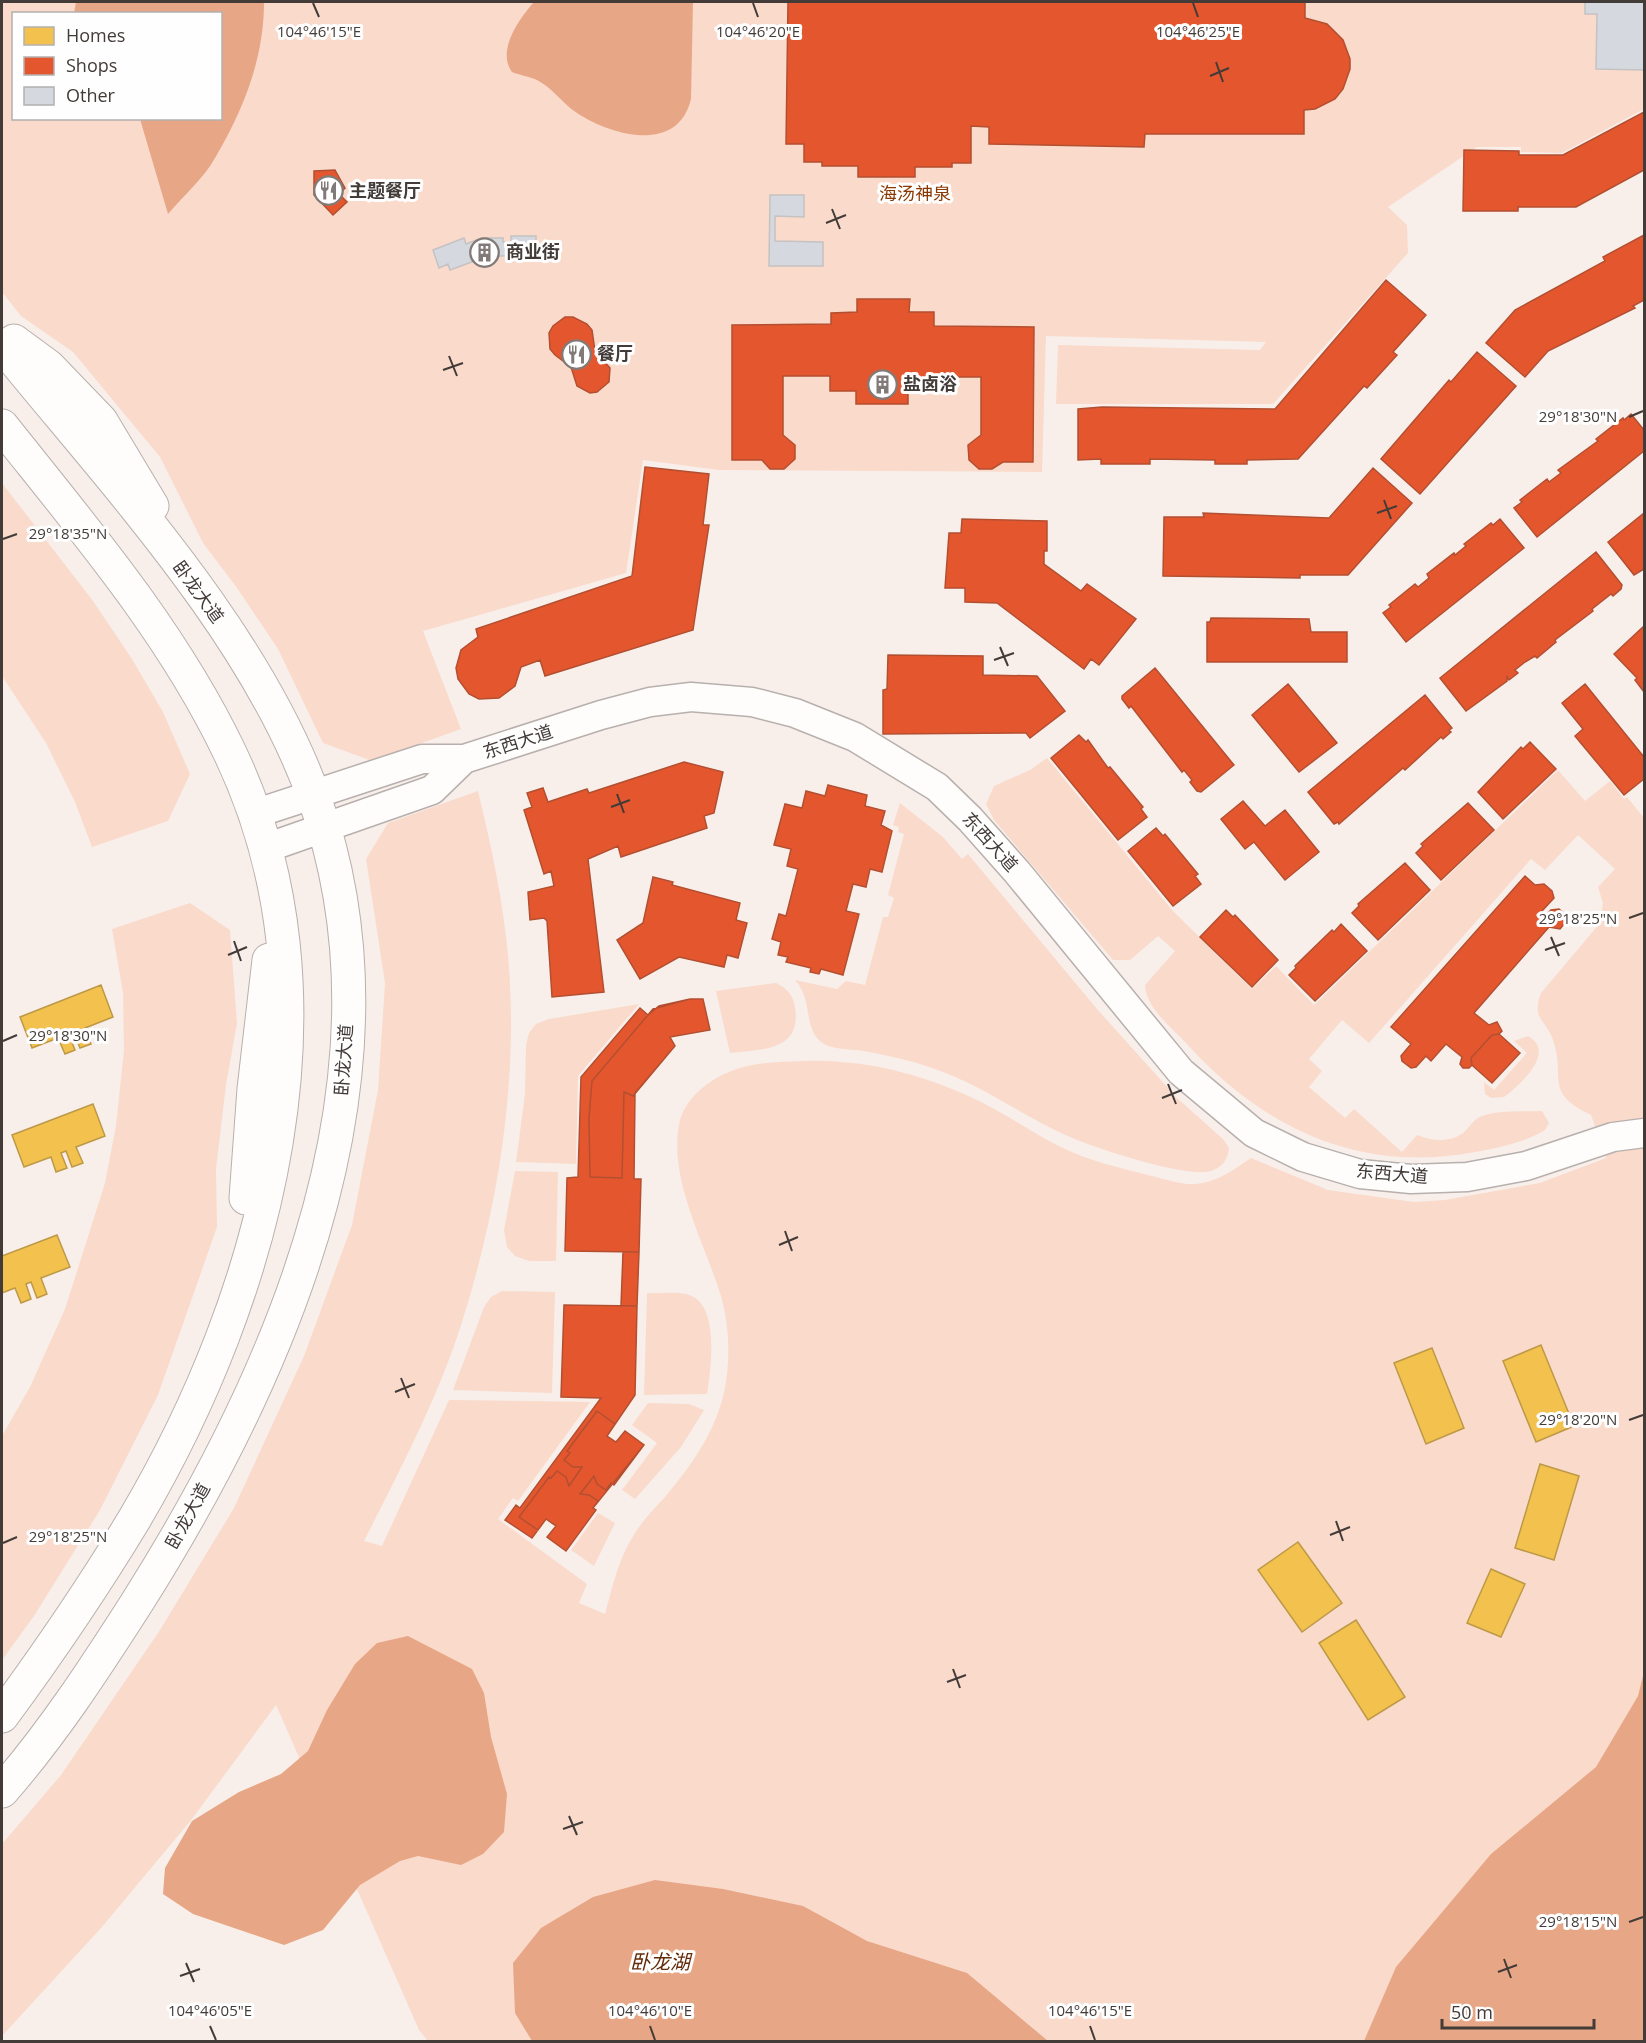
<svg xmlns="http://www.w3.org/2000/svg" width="1646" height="2043" viewBox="0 0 1646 2043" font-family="'Open Sans','Noto Sans SC',sans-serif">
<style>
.green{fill:#fadacb;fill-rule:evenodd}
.water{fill:#e7a686}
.homes{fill:#f2c14e;stroke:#bd9947;stroke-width:1.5}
.shops{fill:#e4572e;stroke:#b34f31;stroke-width:1.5}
.building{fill:#d5d9df;stroke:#c4c2c2;stroke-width:1.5}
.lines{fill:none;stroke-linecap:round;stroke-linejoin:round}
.minor-casing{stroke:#b7b0ad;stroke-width:31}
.major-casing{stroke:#b7b0ad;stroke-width:35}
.minor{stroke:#fefdfc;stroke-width:28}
.major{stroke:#fefdfc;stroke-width:33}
.ticks{fill:none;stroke:#423b38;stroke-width:2}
.labels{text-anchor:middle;stroke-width:6;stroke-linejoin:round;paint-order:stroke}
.poi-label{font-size:18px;font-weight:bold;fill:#423b38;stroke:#fefefe;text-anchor:start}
.park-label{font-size:18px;fill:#8a3903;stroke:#fefefe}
.street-label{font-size:18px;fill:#423b38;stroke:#fefefe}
.water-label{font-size:20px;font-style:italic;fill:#642b09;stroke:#fefefe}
.ticks-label{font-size:15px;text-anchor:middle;fill:#423b38;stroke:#fefefe;stroke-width:6;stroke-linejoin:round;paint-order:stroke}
</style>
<rect width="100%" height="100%" fill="#f8efeb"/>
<path class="green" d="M2 2H1644V109L1562 153 1521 152V147H1477L1388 207 1407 225 1408 253 1273 404H1056L1058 345 1260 350 1266 342 1046 336 1042 472 719 470 643 460 626 573 423 631 461 729 372 761 323 743 278 649 237 588 203 543 160 457 73 352 21 316 2 292ZM14 14H220V118H14Z
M2 483 93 601 132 659 163 712 190 774 168 821 92 847 75 802 46 743 2 676Z
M1047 758 1172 910 1252 989 1276 966 1314 1005 1558 770 1585 801 1610 781 1624 799 1627 797 1644 818V2041H428L419 2030 276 1705 192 1819 102 1927 2 2036V1844L61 1775 160 1630 234 1508 304 1356 352 1225 378 1090 385 983 366 859 388 823 478 791C491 845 503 900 508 955 519 1078 499 1205 462 1322 438 1398 400 1470 364 1541L382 1546 449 1400 590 1402 518 1501 513 1498 498 1519 587 1584 579 1603 605 1614C613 1585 618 1559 635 1533 643 1520 655 1508 665 1497 695 1461 722 1423 727 1374 730 1348 728 1319 720 1293 704 1242 669 1180 679 1125 683 1100 707 1081 729 1072 752 1062 778 1062 803 1061 866 1059 927 1075 983 1103 1011 1117 1037 1136 1065 1149 1091 1161 1120 1168 1148 1175 1161 1178 1175 1183 1188 1184 1214 1185 1230 1172 1251 1158L1328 1190 1414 1202 1445 1200 1540 1183 1606 1158 1591 1115C1543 1092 1566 1078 1553 1040 1546 1019 1531 1020 1541 993L1600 923 1603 903 1598 887 1615 869 1578 835 1545 870 1531 859 1369 1043 1342 1020 1309 1059 1322 1071 1309 1087 1345 1118 1354 1109 1402 1152 1417 1135C1432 1141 1449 1143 1463 1133 1469 1128 1473 1120 1480 1117 1498 1109 1524 1112 1542 1111L1549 1123 1545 1130C1526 1142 1497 1148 1475 1152 1360 1174 1262 1128 1186 1043 1171 1027 1146 1008 1145 985L1175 951 1158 936 1130 960H1113L994 820 986 804 994 786 1030 770Z
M900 803 943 837 962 859 968 854 1097 1009 1177 1098 1223 1139 1229 1148C1228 1159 1223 1167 1211 1171 1184 1178 1096 1148 1070 1137 1026 1118 988 1089 943 1072 918 1062 891 1056 864 1051 851 1049 835 1050 824 1044 802 1031 814 1000 795 980L837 989 846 981 865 985 883 917H888L894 898 888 895 904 834 898 832 899 827 893 825Z
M190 903 230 930 237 1023 226 1085 216 1169 217 1227 158 1395 100 1510 34 1616 2 1660V1436L30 1387 65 1309 105 1183 116 1126 124 1050 123 993 112 929Z
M776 983C787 988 793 995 795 1007 802 1052 761 1049 730 1053L716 991Z
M639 1004 578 1076 576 1164 516 1162 525 1094 526 1045 529 1033 536 1024 549 1019Z
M1528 1036C1557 1052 1520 1085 1504 1097L1491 1098 1485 1094 1484 1082 1494 1090 1527 1053 1514 1041Z
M515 1171 558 1172 556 1261H529L515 1256 507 1247 504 1230Z
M502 1291 555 1292 552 1393 453 1390 484 1307 491 1297Z
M647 1293C660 1294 677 1291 689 1295 720 1304 711 1370 707 1394L644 1395Z
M648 1403 689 1404 704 1410 681 1447 635 1499 622 1490 657 1443 632 1425Z
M598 1513 615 1523 594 1566 571 1550Z"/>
<path class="water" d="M76 2H264C264 58 244 109 215 158 204 178 183 196 168 214L140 119 220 118V14L74 13Z
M534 2H693L691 99C678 154 612 136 577 113 564 105 555 91 542 83 534 77 522 76 512 72 496 50 520 18 534 2Z
M408 1636 472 1669 484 1693 491 1737 507 1794 504 1832 483 1854 461 1865 418 1856 400 1861 360 1885 323 1930 284 1945 193 1914 163 1894 165 1868 192 1821 239 1792 281 1774 308 1751 327 1710 355 1664 377 1643Z
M1644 1672V2041H1364L1396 1967 1491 1854 1596 1767 1638 1696Z
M655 1880 723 1889 803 1906 867 1941 967 1973 1048 2041H532L515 2013 513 1963 541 1928 593 1897Z"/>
<path class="homes" d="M101 985 113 1017 85 1028 91 1044 80 1048 74 1033 69 1035 75 1050 65 1054 58 1038 32 1048 20 1017Z
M93 1104 105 1136 76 1147 83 1163 72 1167 66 1151 61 1153 67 1168 56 1172 51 1157 24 1167 12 1135Z
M57 1235 70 1267 41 1278 47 1294 37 1298 31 1282 26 1284 31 1299 21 1303 15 1288 2 1293V1256Z
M1541 1345 1574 1426 1536 1442 1503 1361Z
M1432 1348 1464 1428 1426 1444 1394 1363Z
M1540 1464 1579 1476 1554 1560 1515 1548Z
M1298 1542 1342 1603 1302 1632 1258 1570Z
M1491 1569 1525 1584 1501 1637 1467 1623Z
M1356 1620 1405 1697 1368 1720 1319 1643Z"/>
<path class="shops" d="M788 2H1305V18L1327 24 1343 40 1350 59V69L1343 89 1335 99 1315 109 1304 110V134H1145L1144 147 989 144V127L971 126V163H952V167H915V177H858V166H822V162H804V144H786Z
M1644 112V170L1576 207H1518V211H1463L1464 150 1519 151V155H1563Z
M335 170 345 188 339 194 347 202 333 215 314 195V171Z
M1644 235V300L1633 306 1635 308 1548 351 1525 377 1486 343 1515 310 1605 261 1603 257Z
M1386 280 1426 315 1393 352 1397 355 1367 388 1364 386 1298 459 1247 460V464H1215V460L1150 459V464H1101V459L1078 460V409L1102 407 1275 409Z
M857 299H910L909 312H934V326L1034 327 1033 462H1003L992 469H979L969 460 968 445 981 435V377H934L933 391H908V404H856V391H830V376H783V435L795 445V459L784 469H770L762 460H732V325L831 324V313L857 312Z
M565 317H573L587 324 592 330 595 351 610 368 609 382 597 392 590 393 577 386 571 367 555 355 550 349 549 333 553 326Z
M1477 352 1516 386 1420 494 1381 459 1449 380 1451 382Z
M1631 414 1644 430V451L1537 537 1514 508 1522 502 1520 500 1547 479 1549 482 1561 473 1558 470 1598 441 1596 439 1623 418 1624 420Z
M645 467 709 474 703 525H709L693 630 545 676 540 660 521 667 515 686 499 698 479 699 469 694 458 679 456 668 461 650 478 637 476 629 632 576Z
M1373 468 1412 503 1348 575H1300V578L1163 576 1164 517H1204L1203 513 1329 518Z
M1644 513V569L1634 575 1608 542Z
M962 519 1047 521V551H1044V564L1081 591 1087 584 1136 619 1099 665 1091 659 1084 669 997 603 965 602V588H945L949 533H961Z
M1500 519 1524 548 1406 642 1383 613 1391 607 1389 605 1415 584 1418 587 1429 578 1427 574 1454 553 1455 555 1466 546 1464 544 1491 523 1493 525Z
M1596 552 1622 585 1621 589 1613 596 1611 594 1592 609 1593 611 1555 640 1556 642 1537 658 1535 656 1525 662 1515 670 1518 673 1509 680 1507 677V681L1466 711 1440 678Z
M1211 618 1309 619 1311 632H1347V662H1207V622H1210Z
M1644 626V692L1635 680 1637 678 1614 654Z
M888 655 983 656V675L1037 676 1065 711 1030 738 1026 733 883 734V690L887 689Z
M1155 668 1234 765 1201 792 1197 791 1190 782 1192 780 1184 770 1182 772 1131 706 1129 708 1122 699V696Z
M1288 684 1337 743 1299 772 1252 715Z
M1585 684 1644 757V779L1624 795 1575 736 1583 729 1562 703Z
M1425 695 1452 728 1449 730 1451 732 1443 739 1441 737 1405 770 1403 768 1339 824 1338 822 1334 824 1308 792Z
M1079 735 1086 742 1088 740 1108 768 1110 767 1143 807 1141 809 1147 817 1118 840 1051 758Z
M1530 742 1556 769 1503 819 1478 792 1521 747 1523 749Z
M684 762 723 772 714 813 704 816 707 828 621 857 618 846 588 859 604 992 552 997 547 921 544 918 530 920 528 892 554 886 551 871 544 874 524 810 532 807 527 793 543 788 548 802 587 789 589 793Z
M828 785 867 795 865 806 885 811 881 825 892 831 882 872 870 869 866 887 853 884 846 911 859 914 843 975 821 969 819 974 810 972 811 968 786 962 788 957 778 955 781 942 772 939 779 914 786 916 798 869 787 866 791 849 774 845 785 804 802 808 806 791 825 796Z
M1243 801 1265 826 1285 810 1319 852 1285 880 1254 842 1245 849 1221 819Z
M1468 803 1494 830 1441 880 1416 853 1423 846 1421 844Z
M1156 828 1163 836 1165 834 1198 874 1195 876 1201 884 1173 906 1128 851Z
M1405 863 1430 890 1378 940 1352 913 1359 906 1358 904Z
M1525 876 1535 885 1544 884 1552 891 1554 898 1542 911 1546 915 1551 910 1559 909 1566 915 1565 923 1560 929 1549 927 1474 1013 1489 1025 1497 1022 1502 1031 1499 1034 1492 1035 1471 1058 1472 1065 1469 1068H1463L1460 1064 1462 1057 1446 1044 1431 1061 1426 1056 1416 1067 1411 1068 1402 1061 1401 1056 1411 1044 1391 1027Z
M653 877 673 882 672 885 740 903 736 920 747 923 738 958 727 955 724 967 679 957 640 979 617 940 643 923Z
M1226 910 1233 917 1235 915 1278 960 1252 987 1200 937Z
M1341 924 1367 951 1315 1001 1289 975 1296 968 1295 966 1332 930 1334 932Z
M690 999H703L710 1030 670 1037 675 1046 633 1096 624 1092 622 1178 590 1177 589 1118 592 1081 653 1009Z
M690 999H703L710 1030 670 1037 675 1046 635 1093 634 1179H641L639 1252 565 1251 567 1178 578 1177 581 1077 640 1008 648 1015 659 1006Z
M1499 1034 1520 1053 1492 1083 1472 1065 1471 1058 1492 1035Z
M623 1252H639L637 1306H621Z
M564 1305 637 1306 635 1395 607 1436 616 1442 625 1431 644 1445 593 1508 596 1510 566 1551 547 1537 556 1526 546 1519 532 1538 505 1520 516 1505 520 1508 601 1398 561 1397Z
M597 1411 615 1424 607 1436 616 1442 625 1431 644 1445 614 1485 611 1483 606 1490 597 1484 594 1476 580 1494 589 1495 598 1501 593 1508 596 1510 566 1551 547 1537 556 1526 546 1519 538 1530 519 1517 549 1477 551 1478 557 1471 566 1477 569 1486 582 1467H573L564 1460 570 1453 567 1451Z"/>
<path class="building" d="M1585 2H1644V70L1596 69 1597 14H1585Z
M770 195H804V217L775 216V241L823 242V266H769Z
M511 236H536V254L485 257 450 270 448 264 439 268 433 250 464 238 466 244 482 238H503V242H511Z"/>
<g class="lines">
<defs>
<path id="minor" d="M254 814 422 759H464
M266 848 432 790 464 759 601 715 650 702 691 697 752 702 795 713 855 737 937 787 970 819 1017 872 1181 1072 1254 1133 1303 1157 1360 1174 1411 1179 1467 1177 1526 1166 1613 1137 1644 1133"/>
<path id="major" d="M14 341 48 366 101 421 152 506
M2 345C112 481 255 632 314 797 413 1072 283 1372 136 1604 95 1668 52 1734 2 1791
M2 426C84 529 172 632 229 751 348 997 267 1294 135 1518 94 1586 49 1652 2 1716
M246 1198 254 1089 269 960"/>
</defs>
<use href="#minor" class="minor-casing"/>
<use href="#major" class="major-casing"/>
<use href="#minor" class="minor"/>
<use href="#major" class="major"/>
</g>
<path class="ticks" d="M313 3 319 17M753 3 758 17M1193 3 1198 17M1216 62 1223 82M1210 76 1229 68M832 209 840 229M826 223 846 215M449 356 457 376M443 370 463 363M1629 417 1643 411M1384 500 1391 519M1377 513 1397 506M3 539 17 534M1000 647 1008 666M994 660 1014 653M617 794 624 813M611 807 630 800M1629 918 1643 913M1551 937 1559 956M234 941 241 961M1545 950 1565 943M228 955 247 947M3 1041 17 1035M1168 1084 1176 1104M1162 1098 1182 1090M785 1231 792 1251M779 1245 798 1237M401 1378 409 1398M395 1392 415 1384M1629 1420 1643 1415M1336 1521 1343 1541M1330 1535 1350 1527M3 1543 17 1537M953 1669 960 1688M947 1682 966 1675M569 1816 577 1835M563 1829 583 1822M1629 1922 1643 1917M1504 1959 1511 1978M186 1963 194 1982M1498 1972 1517 1965M180 1976 200 1969M210 2026 216 2040M650 2026 655 2040M1090 2026 1095 2040"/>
<defs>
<symbol id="restaurant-ring" viewBox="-11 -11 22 22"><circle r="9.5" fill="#fefefe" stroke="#827a77" stroke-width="1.5"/><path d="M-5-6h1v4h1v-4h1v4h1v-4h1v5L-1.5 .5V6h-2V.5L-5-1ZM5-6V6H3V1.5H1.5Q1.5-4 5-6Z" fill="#827a77"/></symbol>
<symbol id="building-ring" viewBox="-11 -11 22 22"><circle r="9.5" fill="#fefefe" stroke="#827a77" stroke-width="1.5"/><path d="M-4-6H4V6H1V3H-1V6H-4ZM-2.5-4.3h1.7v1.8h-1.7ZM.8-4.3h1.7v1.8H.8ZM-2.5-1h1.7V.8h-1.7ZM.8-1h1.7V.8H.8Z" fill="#827a77"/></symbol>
</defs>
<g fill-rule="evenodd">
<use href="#restaurant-ring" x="312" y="174" width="33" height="33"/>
<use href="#building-ring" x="468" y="236" width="33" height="33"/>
<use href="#restaurant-ring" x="560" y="338" width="33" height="33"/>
<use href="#building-ring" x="866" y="368" width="33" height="33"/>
</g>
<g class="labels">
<g class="poi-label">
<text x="349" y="197">主题餐厅</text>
<text x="506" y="258">商业街</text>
<text x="597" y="360">餐厅</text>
<text x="903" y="390">盐卤浴</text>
</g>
<g class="park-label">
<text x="915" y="200">海汤神泉</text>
</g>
<g class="street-label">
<text transform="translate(198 592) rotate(54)" y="6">卧龙大道</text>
<text transform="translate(518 742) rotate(-18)" y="6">东西大道</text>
<text transform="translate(990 842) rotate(48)" y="6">东西大道</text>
<text transform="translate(344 1060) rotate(-86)" y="6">卧龙大道</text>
<text transform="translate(1392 1174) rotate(5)" y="6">东西大道</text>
<text transform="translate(188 1516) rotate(-61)" y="6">卧龙大道</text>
</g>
<g class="water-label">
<text x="660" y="1969">卧龙湖</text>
</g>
</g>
<g class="ticks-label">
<text x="319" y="37">104°46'15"E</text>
<text x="758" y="37">104°46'20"E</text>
<text x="1198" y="37">104°46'25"E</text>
<text x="1578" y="422">29°18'30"N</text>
<text x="68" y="539">29°18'35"N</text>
<text x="1578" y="924">29°18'25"N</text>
<text x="68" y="1041">29°18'30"N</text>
<text x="1578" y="1425">29°18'20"N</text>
<text x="68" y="1542">29°18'25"N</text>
<text x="1578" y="1927">29°18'15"N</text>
<text x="210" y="2016">104°46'05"E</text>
<text x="650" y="2016">104°46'10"E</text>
<text x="1090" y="2016">104°46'15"E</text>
</g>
<rect width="1646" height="2043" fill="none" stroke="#423b38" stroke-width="6"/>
<rect x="12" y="12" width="210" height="108" fill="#fefefe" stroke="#b3b0af" stroke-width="1.5"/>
<rect x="24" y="27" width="30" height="18" fill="#f2c14e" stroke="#b3b0af" stroke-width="1.5"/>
<text x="66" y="42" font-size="18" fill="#423b38">Homes</text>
<rect x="24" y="57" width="30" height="18" fill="#e4572e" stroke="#b3b0af" stroke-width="1.5"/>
<text x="66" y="72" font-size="18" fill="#423b38">Shops</text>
<rect x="24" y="87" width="30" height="18" fill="#d5d9df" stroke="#b3b0af" stroke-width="1.5"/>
<text x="66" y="102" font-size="18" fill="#423b38">Other</text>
<path d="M1442 2019v9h152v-9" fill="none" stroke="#423b38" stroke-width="3"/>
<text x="1451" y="2019" font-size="18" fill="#423b38" stroke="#fefefe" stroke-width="4.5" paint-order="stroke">50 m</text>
</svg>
